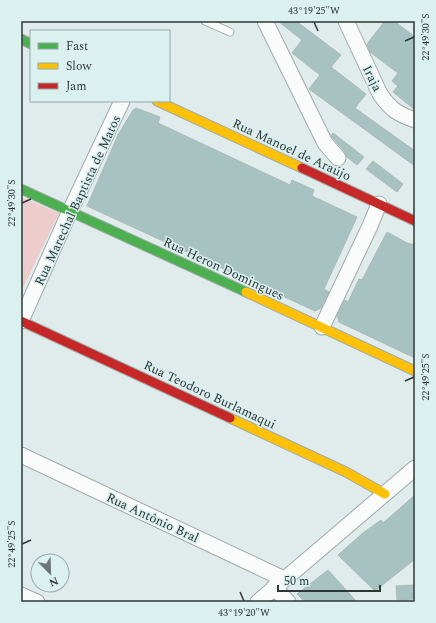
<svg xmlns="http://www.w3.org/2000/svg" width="436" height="623" viewBox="0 0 436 623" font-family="Spectral,serif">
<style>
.green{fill:#edcdcb}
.building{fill:#a6c3c2;stroke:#aeb8b7}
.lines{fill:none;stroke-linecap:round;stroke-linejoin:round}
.lane-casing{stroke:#a0aaa9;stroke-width:9}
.street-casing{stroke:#a0aaa9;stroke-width:17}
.fast-casing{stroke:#a0aaa9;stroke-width:11}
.slow-casing{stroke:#a0aaa9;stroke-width:11}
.jam-casing{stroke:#a0aaa9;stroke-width:11}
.lane{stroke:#fafcfc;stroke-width:7}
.street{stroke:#fafcfc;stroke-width:15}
.fast{stroke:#4caf50;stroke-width:9}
.slow{stroke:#ffc107;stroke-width:9}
.jam{stroke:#c62828;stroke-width:9}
.ticks{fill:none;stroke:#2e3737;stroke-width:1.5}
.labels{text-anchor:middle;stroke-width:3;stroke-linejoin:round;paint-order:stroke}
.street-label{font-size:13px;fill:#2e3737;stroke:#daf1f0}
.neatline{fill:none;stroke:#2e3737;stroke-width:1.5}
.ticks-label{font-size:10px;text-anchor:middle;fill:#2e3737}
</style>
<rect width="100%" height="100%" fill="#dfeceb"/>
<path class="green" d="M21 197 59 213 21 292Z"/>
<path class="building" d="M278 21H296L341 55 331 67 366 94 355 108 415 151V166L309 89 320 75 292 53 302 40Z
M385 21H394L415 37V110L393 92 398 86 392 81 398 73 370 52 367 44Z
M136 108 160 117 158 123 290 185 292 180 314 190 312 196 357 217 324 289 329 292 321 308 315 311 87 206 118 135 133 110Z
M333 133 364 157 357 165 347 157 345 152 333 138 331 136Z
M373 161 403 184 397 192 366 169Z
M387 232 407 243 415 245V358L339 322 337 315 345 300 348 302 359 279 362 280Z
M415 495V559L375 591 338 555 363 533 381 520 383 523Z
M328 570 357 602H305L297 594Z
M415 585V599L397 600 396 586Z"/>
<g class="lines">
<defs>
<path id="lane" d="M205 21 230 32"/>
<path id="street" d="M265 21 325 143 338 158
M346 21 380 94C391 110 398 114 415 120
M21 321 70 211 122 101
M322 327 370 226 379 204
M21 455 284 579
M274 587 288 602
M21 595 37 602
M258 602 415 468"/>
<path id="fast" d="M21 39 31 44
M21 189 246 292"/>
<path id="slow" d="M157 101 302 168
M246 292 415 371
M230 418 346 472 385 494"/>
<path id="jam" d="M302 168 415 221
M21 321 230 418"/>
</defs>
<use href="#lane" class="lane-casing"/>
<use href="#street" class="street-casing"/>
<use href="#fast" class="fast-casing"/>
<use href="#slow" class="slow-casing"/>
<use href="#jam" class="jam-casing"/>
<use href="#lane" class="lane"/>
<use href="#street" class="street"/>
<use href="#fast" class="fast"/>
<use href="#slow" class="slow"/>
<use href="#jam" class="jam"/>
</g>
<path class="ticks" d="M314 22 318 31M405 41 414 37M22 203 31 199M405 381 414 377M22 544 31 540M240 592 244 601"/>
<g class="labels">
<g class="street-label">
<text transform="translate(373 78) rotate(64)" y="5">Iraja</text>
<text transform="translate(292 149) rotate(25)" y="5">Rua Manoel de Araújo</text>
<text transform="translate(77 200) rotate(-65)" y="5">Rua Marechal Baptista de Matos</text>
<text transform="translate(224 268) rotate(25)" y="5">Rua Heron Domingues</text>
<text transform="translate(210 394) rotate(25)" y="5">Rua Teodoro Burlamaqui</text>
<text transform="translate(153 517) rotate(25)" y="5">Rua Antônio Bral</text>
</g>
</g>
<rect width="436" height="623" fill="none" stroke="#daf1f0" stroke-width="44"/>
<rect x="30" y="30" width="140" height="72" fill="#daf1f0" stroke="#95a7a6"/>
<rect x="38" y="43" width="20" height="6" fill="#4caf50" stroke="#95a7a6"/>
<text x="66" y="50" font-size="12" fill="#2e3737">Fast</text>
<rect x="38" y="63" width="20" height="6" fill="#ffc107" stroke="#95a7a6"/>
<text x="66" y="70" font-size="12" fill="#2e3737">Slow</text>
<rect x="38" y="83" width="20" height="6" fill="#c62828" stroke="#95a7a6"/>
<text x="66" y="90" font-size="12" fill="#2e3737">Jam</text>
<g transform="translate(50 573) rotate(157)"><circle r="19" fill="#daf1f0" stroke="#95a7a6"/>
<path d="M0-3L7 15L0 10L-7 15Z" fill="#6c7676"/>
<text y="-6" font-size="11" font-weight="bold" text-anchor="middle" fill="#2e3737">N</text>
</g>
<path d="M278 585v6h102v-6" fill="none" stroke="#2e3737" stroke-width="2"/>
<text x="284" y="585" font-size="12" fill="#2e3737" stroke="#daf1f0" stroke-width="3" paint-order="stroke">50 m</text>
<rect x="22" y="22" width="392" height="579" class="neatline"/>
<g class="ticks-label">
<text x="314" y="14">43°19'25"W</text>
<text transform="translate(425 37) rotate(-90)" y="4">22°49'30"S</text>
<text transform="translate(11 203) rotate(-90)" y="4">22°49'30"S</text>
<text transform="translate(425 377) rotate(-90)" y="4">22°49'25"S</text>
<text transform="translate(11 544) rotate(-90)" y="4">22°49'25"S</text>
<text x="244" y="616">43°19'20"W</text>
</g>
</svg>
